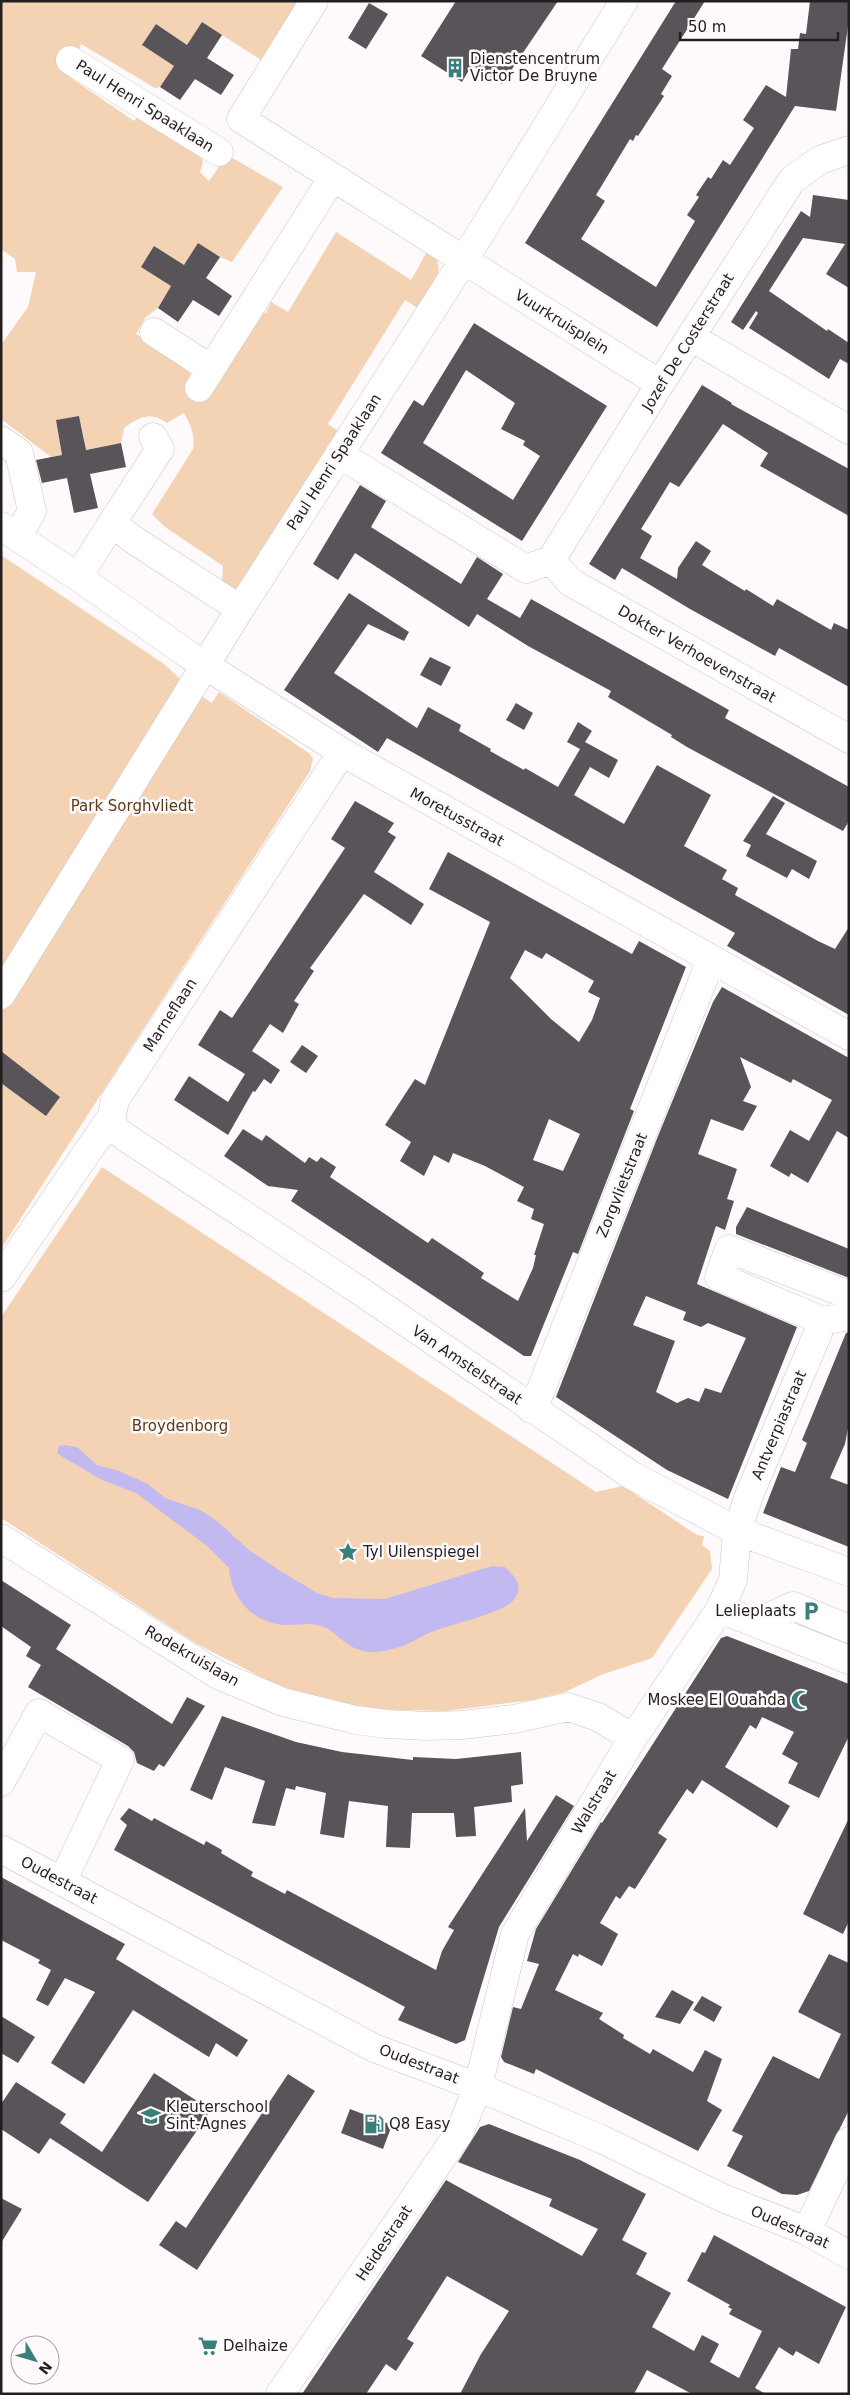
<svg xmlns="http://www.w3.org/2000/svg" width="850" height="2395" viewBox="0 0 850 2395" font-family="'DejaVu Sans',sans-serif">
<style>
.green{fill:#f3d3b3}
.water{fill:#c2b9f1}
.building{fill:#595459;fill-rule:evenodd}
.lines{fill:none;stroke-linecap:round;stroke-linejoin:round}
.minor-casing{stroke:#cdc4c6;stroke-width:29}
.minor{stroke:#fff;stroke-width:28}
.labels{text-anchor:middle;stroke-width:5;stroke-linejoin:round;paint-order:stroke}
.poi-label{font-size:15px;fill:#221f1f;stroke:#fefafb;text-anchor:start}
.street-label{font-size:15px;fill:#221f1f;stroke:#fefafb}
.park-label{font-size:15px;fill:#593b18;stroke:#fefafb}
</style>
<rect width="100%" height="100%" fill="#fefafb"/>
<path class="green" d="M1 1H301L264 62 222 35 187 45 156 24 143 46 174 66 160 87 155 88 81 44 71 78 134 121 140 113 199 151 203 162 200 172 209 181 227 155 283 187 232 262 220 257 184 265 142 267 171 286 158 308 146 317 136 334C158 347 186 357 194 382L260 311 266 313 271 302 288 312 336 232 411 280 428 250C452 267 430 290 418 308L405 300 328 424 341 433 237 593 222 584 223 566 165 527 152 514 193 449C195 434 191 426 184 413L167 423C151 411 138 417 124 428L121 443 80 451 84 438 79 416 56 420 62 455 51 457 1 419V345L28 307 36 272H17L15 259 1 249Z
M1 555 164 664 191 689 212 703 219 692 310 754 313 759 310 771 1 1249Z
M102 1167 596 1492 623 1486 697 1535 704 1536 702 1545 710 1551 712 1569 652 1658 601 1675 565 1692 532 1700 446 1711 362 1709 278 1686 197 1644 1 1518V1317Z"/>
<path class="water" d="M64 1445 77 1447 97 1465 119 1471 148 1484 165 1498 200 1510 217 1521 249 1550 279 1570 317 1593 333 1598 385 1599 492 1566 505 1567C512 1574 521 1582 518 1592 517 1595 514 1600 512 1602 498 1614 453 1624 434 1631 423 1635 413 1642 403 1646 393 1649 380 1653 369 1652 342 1649 337 1628 317 1625 307 1623 298 1625 287 1625 255 1625 231 1599 229 1568L206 1545 136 1493 102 1480 63 1457 57 1453 59 1446Z"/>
<path class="building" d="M456 1H558L502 84 472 65 462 82 421 56Z
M676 1H705L662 69 672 76 661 94 664 96 638 136 636 135 633 141 630 139 596 195 605 201 581 239 656 287 695 221 687 215 699 197 696 195 708 177 711 179 723 160 730 165 754 128 743 120 766 85 786 97 791 49H798L800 33 806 34 810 1H849V19L836 111 795 106 657 327 525 243Z
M369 3 388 14 366 49 348 38Z
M202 22 222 35 207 58 234 75 221 95 195 79 180 100 160 87 174 66 142 45 156 24 187 45Z
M813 195 849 200V288L826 274 845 244 803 238 769 291 827 331 828 329 849 343V364L840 359 829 379 749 328 758 313 756 311 743 330 731 322 801 211 810 217Z
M198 243 220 257 206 278 232 296 219 316 193 300 178 322 158 308 171 286 141 267 154 246 184 265Z
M474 323 607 406 522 541 381 453 414 400 423 406ZM466 370 515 403 501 429 525 441 523 445 540 456 513 500 423 443Z
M702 385 732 403 731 404 849 469V516L760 466 768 453 723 424 679 487 670 482 653 510 641 529 652 536 640 558 677 579 678 568 696 541 711 551 702 565 745 591 746 589 773 606 777 599 831 630 834 623 849 630V687L779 648 775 656 690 609 622 568 615 580 589 564Z
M79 416 86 450 121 443 126 467 90 474 98 508 74 513 67 478 42 483 36 460 62 455 56 420Z
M360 485 386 501 371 527 461 584 477 557 503 574 487 599 520 618 531 599 729 710 725 718 849 787V821L843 831 687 747 671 737 672 735 608 697 611 691 528 646 477 614 469 627 355 553 338 580 313 564Z
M349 593 409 632 404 641 368 624 334 673 417 728 428 707 461 725 459 731 491 749 490 751 524 770 525 768 558 787 580 749 567 742 578 722 592 731 585 742 618 760 609 778 590 767 574 795 624 824 657 765 711 795 684 846 727 870 722 879 738 888 735 895 818 941 835 949 849 927V1015L727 946 735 933 387 738 378 752 284 690Z
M430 657 451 667 441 686 420 675Z
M516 703 533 713 524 730 506 720Z
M773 796 785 803 766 834 817 861 809 879 792 869 787 878 746 856 751 845 743 841Z
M355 801 394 823 388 832 396 837 374 872 424 904 411 925 364 894 310 968 314 971 294 1001 299 1004 283 1033 270 1024 252 1051 280 1070 271 1084 264 1079 255 1092 253 1091 228 1135 174 1100 189 1076 228 1102 245 1074 198 1045 220 1010 232 1018 345 848 331 839Z
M448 852 632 954 639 941 686 967 630 1109 634 1111 578 1254 573 1252 531 1356H524L291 1201 298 1190 268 1186 224 1156 243 1129 262 1141 266 1135 305 1163 309 1157 317 1162 321 1157 336 1167 330 1177 428 1243 432 1238 462 1258 484 1273 481 1278 518 1301 533 1268 536 1255H534L544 1224 531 1219 534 1209 517 1201 524 1187 485 1166 453 1153 449 1163 434 1155 424 1176 400 1161 411 1142 385 1125 415 1079 425 1085 490 922 429 889ZM525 950 542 959 546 953 594 981 588 992 600 998 592 1020 579 1042 551 1019 510 978ZM549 1119 580 1134 563 1171 533 1160Z
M722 987 849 1058V1138L837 1131 808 1183 791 1173 789 1177 770 1166 790 1130 809 1141 832 1100 793 1079 791 1083 740 1057 751 1087 743 1101 757 1106 743 1131 711 1119 698 1154 737 1169 727 1199 734 1201 725 1230 716 1226 697 1284 797 1327 728 1499 667 1470 556 1397 658 1136 713 1002ZM646 1296 686 1312 683 1320 701 1327 708 1323 746 1338 721 1393 705 1388 699 1402 688 1398 677 1403 656 1392 675 1341 633 1325Z
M302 1045 318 1056 306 1073 290 1062Z
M1 1051 60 1097 46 1116 1 1083Z
M747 1207 849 1249V1278L736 1234V1227Z
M849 1332V1423L845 1444 830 1478 849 1485V1547L763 1513 781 1467 795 1472 807 1443 802 1440 846 1333Z
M1 1580 71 1625 56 1649 172 1724 187 1697 205 1706 164 1767 159 1764 154 1771 137 1763 134 1752 128 1746 28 1687 41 1665 26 1656 31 1647 1 1626Z
M727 1636 849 1684V1736L833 1769 819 1798 788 1783 798 1763 782 1754 794 1732 762 1717 756 1729 750 1725 725 1767 790 1806 777 1828 702 1780 693 1794 687 1789 658 1833 667 1839 635 1889 629 1886 620 1899 616 1896 600 1923 618 1934 602 1966 579 1954 578 1957 573 1954 555 1990 603 2013 599 2019 624 2035 623 2038 650 2054 653 2049 693 2072 705 2050 722 2059 707 2101 722 2110 698 2151 536 2069 534 2074 504 2062 501 2057 513 2007 521 2009 539 1964 527 1961 536 1929 601 1822 602 1823 721 1638Z
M222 1716 296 1742 342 1752 413 1760V1757L456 1759 521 1752 523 1784 511 1786 512 1802 474 1807 476 1836 456 1837 454 1813H412L410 1848 386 1847 388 1806 349 1801 344 1838 320 1834 326 1793 296 1786 295 1790 286 1788 275 1826 252 1823 265 1781 225 1767 212 1800 190 1790Z
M556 1795 574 1806 499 1927 465 2040 456 2044 398 2020 405 2007 114 1850 127 1825 120 1819 129 1808 152 1821 154 1818 204 1845 206 1841 222 1850 221 1853 253 1872 251 1876 285 1894 287 1890 436 1970 442 1951 454 1930 448 1927 525 1808 527 1841Z
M849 1818V1921L843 1934 803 1914Z
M1 1877 125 1944 116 1959 248 2040 237 2057 216 2043 209 2057 133 2010 84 2084 51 2063 95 1992 65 1978 48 2006 36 2000 51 1970 38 1963 40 1960 1 1940Z
M829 1954 849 1963V2110L809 2191 797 2195 782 2194 727 2166 743 2136 732 2131 773 2056 819 2079 841 2034 798 2012Z
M672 1990 694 2002 680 2024 655 2017Z
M702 1996 722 2007 714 2022 693 2010Z
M1 2016 35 2037 18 2063 1 2053Z
M154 2073 211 2110 148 2202 50 2138 39 2154 1 2129V2104L16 2082 66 2114 60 2123 102 2152Z
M288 2074 315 2091 197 2270 159 2245 176 2221 186 2228Z
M350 2109 392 2125 383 2149 341 2133Z
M489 2124 580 2160 646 2194 622 2240 647 2253 636 2274 671 2293 652 2327 694 2351 702 2335 719 2344 710 2362 739 2378 762 2331 729 2314 732 2309 728 2307 730 2305 687 2281 702 2252 705 2253 714 2235 846 2307 819 2364 796 2351 793 2356 779 2347 755 2388 766 2394H692L647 2370 634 2394H460L481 2354 509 2311 447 2276 407 2339 414 2343 396 2371 386 2364 366 2394H302L446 2180 582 2256 598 2229 549 2206 552 2199 458 2162 480 2127Z
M1 2198 22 2209 1 2243Z"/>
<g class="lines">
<defs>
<path id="minor" d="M314 1 241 119 660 384
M70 60 219 152
M154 332 211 369
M691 337 849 430
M199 388 333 177
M1 440 19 453 32 511 17 537
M339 454 526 569 551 560
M112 523 160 449 153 437
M1 526 78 577 189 655 342 752 849 1036
M551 560 660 384 792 180 820 160 849 150
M551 560 570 582 849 739
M78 577 112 523 134 540 240 609
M1 995 240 609 464 260 624 1
M112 1116 114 1128 125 1137 357 1289 631 1475 737 1531 849 1572
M1 1278 112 1116 115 1100 342 752
M823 1321 719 1277 729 1249 849 1295
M531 1409 538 1397 711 960
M1 1538 218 1675 283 1702 356 1720 386 1724 427 1726 462 1725 514 1719 568 1707 598 1717 633 1738
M720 1609 849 1660
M756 1623 793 1606 849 1629
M1 1782 39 1713 120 1760 62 1882
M1 1849 374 2048 478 2087 599 2138 725 2199 807 2231 849 2255
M807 2231 849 2141
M280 2394 459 2133 478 2087 515 1934 633 1738 720 1609 733 1580 737 1531 750 1493 823 1321 849 1316"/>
</defs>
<use href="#minor" class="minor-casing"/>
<use href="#minor" class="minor"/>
</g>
<defs>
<symbol id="building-bare" viewBox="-9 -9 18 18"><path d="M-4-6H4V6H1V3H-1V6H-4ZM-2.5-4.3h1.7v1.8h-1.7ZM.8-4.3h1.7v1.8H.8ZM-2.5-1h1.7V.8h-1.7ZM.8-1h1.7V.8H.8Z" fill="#39807c" stroke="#fefafb" stroke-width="2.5" paint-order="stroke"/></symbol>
<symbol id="sight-bare" viewBox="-9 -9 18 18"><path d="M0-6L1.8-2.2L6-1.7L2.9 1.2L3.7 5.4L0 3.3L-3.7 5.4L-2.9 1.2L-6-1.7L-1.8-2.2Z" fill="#39807c" stroke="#fefafb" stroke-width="2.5" paint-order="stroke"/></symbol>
<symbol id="parking-bare" viewBox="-9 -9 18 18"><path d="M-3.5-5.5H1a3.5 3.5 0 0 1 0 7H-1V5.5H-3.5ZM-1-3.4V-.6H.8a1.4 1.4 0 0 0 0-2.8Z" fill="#39807c" stroke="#fefafb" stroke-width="2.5" paint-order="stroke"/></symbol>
<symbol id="mosque-bare" viewBox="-9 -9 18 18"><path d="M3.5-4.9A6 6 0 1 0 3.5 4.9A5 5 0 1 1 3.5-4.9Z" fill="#39807c" stroke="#fefafb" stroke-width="2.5" paint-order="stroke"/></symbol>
<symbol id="school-bare" viewBox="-9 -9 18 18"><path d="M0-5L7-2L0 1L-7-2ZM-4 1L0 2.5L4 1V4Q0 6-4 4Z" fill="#39807c" stroke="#fefafb" stroke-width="2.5" paint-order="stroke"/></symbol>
<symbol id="fuel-bare" viewBox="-9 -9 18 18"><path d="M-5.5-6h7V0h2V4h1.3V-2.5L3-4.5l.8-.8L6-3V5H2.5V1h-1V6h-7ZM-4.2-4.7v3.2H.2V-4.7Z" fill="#39807c" stroke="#fefafb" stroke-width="2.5" paint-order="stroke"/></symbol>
<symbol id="supermarket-bare" viewBox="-9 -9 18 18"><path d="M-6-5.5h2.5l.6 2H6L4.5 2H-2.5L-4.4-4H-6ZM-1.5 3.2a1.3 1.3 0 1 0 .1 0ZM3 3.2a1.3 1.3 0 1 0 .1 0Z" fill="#39807c" stroke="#fefafb" stroke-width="2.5" paint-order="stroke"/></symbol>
</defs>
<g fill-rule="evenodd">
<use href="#building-bare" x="441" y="54" width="28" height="28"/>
<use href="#sight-bare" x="334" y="1538" width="28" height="28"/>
<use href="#parking-bare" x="797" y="1597" width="28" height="28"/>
<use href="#mosque-bare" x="787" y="1686" width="28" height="28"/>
<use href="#school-bare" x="137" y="2102" width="28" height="28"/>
<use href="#fuel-bare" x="360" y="2110" width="28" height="28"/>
<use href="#supermarket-bare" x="194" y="2332" width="28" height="28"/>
</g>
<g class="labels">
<g class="poi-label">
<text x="470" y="64">Dienstencentrum<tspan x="470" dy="17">Victor De Bruyne</tspan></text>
<text x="363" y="1557">Tyl Uilenspiegel</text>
<text x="796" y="1616" text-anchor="end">Lelieplaats</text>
<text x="786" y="1705" text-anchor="end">Moskee El Ouahda</text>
<text x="166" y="2112">Kleuterschool<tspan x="166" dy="17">Sint-Agnes</tspan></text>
<text x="389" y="2129">Q8 Easy</text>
<text x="223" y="2351">Delhaize</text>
</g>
<g class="street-label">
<text transform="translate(145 106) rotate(32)" y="5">Paul Henri Spaaklaan</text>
<text transform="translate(562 322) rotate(32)" y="5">Vuurkruisplein</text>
<text transform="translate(688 342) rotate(-58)" y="5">Jozef De Costerstraat</text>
<text transform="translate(334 462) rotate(-57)" y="5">Paul Henri Spaaklaan</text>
<text transform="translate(697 654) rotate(30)" y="5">Dokter Verhoevenstraat</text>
<text transform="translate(457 817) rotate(29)" y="5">Moretusstraat</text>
<text transform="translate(170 1015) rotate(-57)" y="5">Marneflaan</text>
<text transform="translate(622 1185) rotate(-68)" y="5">Zorgvlietstraat</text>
<text transform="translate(467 1365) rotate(34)" y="5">Van Amstelstraat</text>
<text transform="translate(779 1425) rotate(-67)" y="5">Antverpiastraat</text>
<text transform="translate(192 1656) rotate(30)" y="5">Rodekruislaan</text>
<text transform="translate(594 1802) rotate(-59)" y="5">Walstraat</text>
<text transform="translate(59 1880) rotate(28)" y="5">Oudestraat</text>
<text transform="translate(419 2064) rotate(21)" y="5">Oudestraat</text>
<text transform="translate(790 2227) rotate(24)" y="5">Oudestraat</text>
<text transform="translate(384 2243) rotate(-56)" y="5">Heidestraat</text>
</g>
<g class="park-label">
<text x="132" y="811">Park Sorghvliedt</text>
<text x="180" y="1431">Broydenborg</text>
</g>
</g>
<rect width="850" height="2395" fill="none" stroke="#221f1f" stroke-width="5"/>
<g transform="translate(35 2360) rotate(128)"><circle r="24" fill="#fefafb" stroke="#a6a2a3"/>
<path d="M0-4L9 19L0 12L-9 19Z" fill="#39807c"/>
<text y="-8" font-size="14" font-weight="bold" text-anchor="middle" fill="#221f1f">N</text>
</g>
<path d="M680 32v8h158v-8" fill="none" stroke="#221f1f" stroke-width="2.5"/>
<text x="688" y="32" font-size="15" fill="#221f1f" stroke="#fefafb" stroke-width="4" paint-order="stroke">50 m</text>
</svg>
